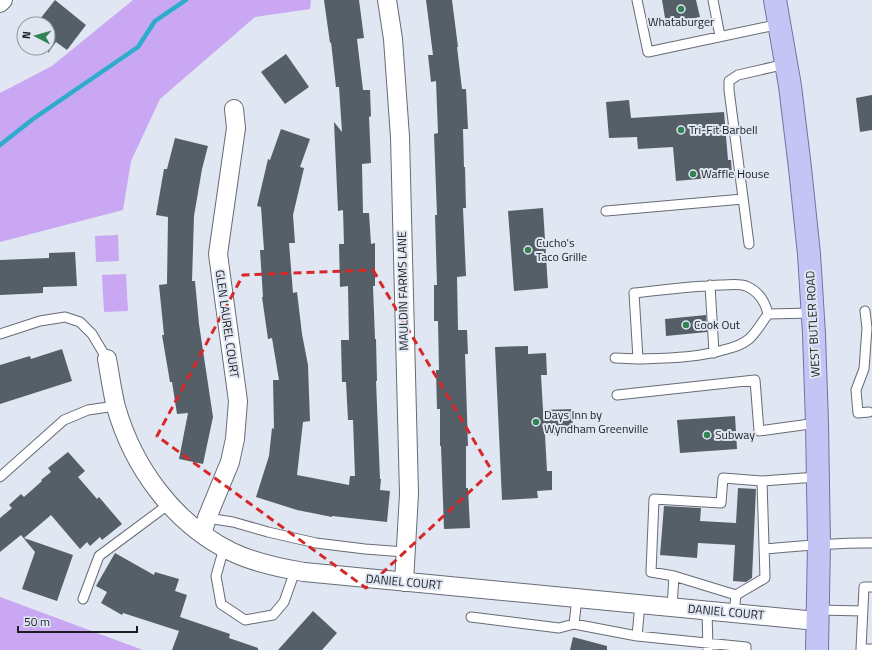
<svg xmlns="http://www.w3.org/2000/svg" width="872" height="650" viewBox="0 0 872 650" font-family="'Titillium Web',sans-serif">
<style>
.green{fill:#c9a7f3}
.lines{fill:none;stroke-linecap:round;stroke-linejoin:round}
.stream{stroke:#2eaccb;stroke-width:4.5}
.building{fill:#555f67}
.service-casing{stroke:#666c76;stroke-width:11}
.minor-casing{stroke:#666c76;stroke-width:20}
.primary-casing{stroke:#7172a6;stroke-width:24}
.service{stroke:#fff;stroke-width:9}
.minor{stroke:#fff;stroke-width:18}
.primary{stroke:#c5c5f5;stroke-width:22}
.marked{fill:none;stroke:#d62828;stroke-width:3;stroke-dasharray:8 5;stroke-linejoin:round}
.poi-dot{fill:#328253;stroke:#e0e6f2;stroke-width:1.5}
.labels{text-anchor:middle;stroke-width:4;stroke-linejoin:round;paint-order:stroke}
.poi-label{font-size:12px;fill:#1b1d21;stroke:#e0e6f2;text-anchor:start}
.street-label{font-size:12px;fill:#1b1d21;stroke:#e0e6f2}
</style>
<rect width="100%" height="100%" fill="#e0e6f2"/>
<path class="green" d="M133 0H311L310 9 255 17 160 99 131 161 123 210 0 242V93L52 66Z
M118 235 119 261 96 262 95 236Z
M126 274 128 311 104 312 102 275Z
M0 597 143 650H0Z"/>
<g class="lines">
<path class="stream" d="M0 145 33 119 138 47 155 21 186 0"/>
</g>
<path class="building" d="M55 0 86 25 67 50 56 42 48 53V24H36Z
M324 0H359L364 38 357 39 363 90H370L371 116 369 117 371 163 362 164 363 213H369L371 244 375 243V286H373L375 339H376L377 381H376L380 479H381L380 490 390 491 387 522 332 516V517L297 510 256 497 269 456 272 428 274 429 273 380H279L272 338 268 339 262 297H263L260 250H264L261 207 257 206 268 159 270 160 281 129 310 139 300 167 304 168 293 215 295 243H289L293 293 297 292 302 334 308 365 310 421 303 422 297 475 349 485 350 476H355L353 420H348L346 382H342L341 340H349L348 286 340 287 339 244H344L343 210 338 211 334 122 342 132 339 87H336L331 42 330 43Z
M426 0H452L458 47H457L462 89H466L468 129H463L464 167H465L466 208H463L466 276 457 277 458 330H467L468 354H465L468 446H466V488H468L470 528 444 529 441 446H440V409H437L436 370H439L438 321H434V285H437L435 215H437L434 134 438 133 436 81 431 82 428 55H433Z
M662 0H696L700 17 666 24Z
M286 54 309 87 285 104 261 72Z
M872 95V130L860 132 856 98Z
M629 100 631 118 724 112 728 160H731L732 176 676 181 673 147 638 149 637 137 609 138 606 102Z
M175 138 208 146 202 169 194 216 192 281H195L199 324 213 417 203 464 179 459 188 413 177 414 172 382H170L162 335H164L159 285 167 284 168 217 156 215 164 169H167Z
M543 208 548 288 514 291 508 211Z
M75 252 77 286 43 287V293L0 295V260L49 258V253Z
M706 315 707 332 666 336 665 319Z
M528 346V354L546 353 547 375H541L543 410 572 409 573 433 545 435 547 471H552V490L537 491 538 498 502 500 495 347Z
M62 349 72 381 0 404V365L30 356 31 359Z
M735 416 737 449 680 453 677 420Z
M68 452 85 471 78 477 97 499 99 497 122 524 102 540 100 537 90 546 87 542 80 549 51 515 24 538 73 555 57 601 22 589 35 552 21 535 0 552V518L12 508 9 505 21 494 24 497 42 481 41 480 51 472 48 468Z
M738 488 756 489 752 578 746 582 733 581 735 545 698 543 697 558 660 555 664 506 701 508 700 521 736 523Z
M115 553 154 575 155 572 179 579 175 591 187 595 180 617 230 634 229 638 258 648V650H172L179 631 123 613 122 615 101 603 107 592 96 586Z
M313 611 337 633 322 650H278Z
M573 637 607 646V650H570Z"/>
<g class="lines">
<defs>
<path id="service" d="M637 0 648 52 780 24
M713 0 720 36
M606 211 743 199
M749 244 729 90V81L738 75 786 64
M710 285 714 353
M865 311 867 328 864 369 856 390 858 413 869 412
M768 314C762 322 757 332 749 339 743 344 735 347 727 349 697 358 669 358 638 359L634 293C663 290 692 286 721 285 729 285 738 283 746 286 758 291 765 301 768 314L813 313
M0 334 40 321 65 317 80 322 92 334 107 359
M615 358 638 359
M617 395 755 380 759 431 817 423
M0 477 64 420 88 410 115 406
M207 518 233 522 268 532 316 543 365 549 405 552
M224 548 216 576 221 604 245 620 273 615 284 602 295 571
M764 549C800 546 836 542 872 543
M674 576 736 595
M872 587H864L861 649H872
M83 599 99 556 169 504
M672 607 674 576 651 572 654 499 721 503 723 478 762 481
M818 610 863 611
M707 611 708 650
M734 613 736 595 765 578 762 481 817 477
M471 617 559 628 574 624 637 636 746 647V650
M574 624 577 598
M637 636 640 604"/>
<path id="minor" d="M387 0 393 39 400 137 409 494 404 582
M0 3 3 0
M107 359C110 375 112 391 116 407 133 467 174 524 232 552 255 563 279 568 304 572L817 621
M202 534 207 518 230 462 235 439 238 401 218 254 236 128 234 109"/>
<path id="primary" d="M775 0 790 86 800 168 809 254 814 334 817 423 819 544 817 650"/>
</defs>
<use href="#service" class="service-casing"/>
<use href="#minor" class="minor-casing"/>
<use href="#primary" class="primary-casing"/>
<use href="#service" class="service"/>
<use href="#minor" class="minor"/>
<use href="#primary" class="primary"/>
</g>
<path class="marked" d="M373 270 492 471 366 588 157 436 243 275Z"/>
<g class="poi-dot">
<circle cx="681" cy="9" r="4"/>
<circle cx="681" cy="130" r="4"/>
<circle cx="693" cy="174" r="4"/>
<circle cx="528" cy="250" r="4"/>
<circle cx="686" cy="325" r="4"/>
<circle cx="536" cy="422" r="4"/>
<circle cx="707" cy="435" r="4"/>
</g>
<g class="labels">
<g class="poi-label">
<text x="681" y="26" text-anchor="middle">Whataburger</text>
<text x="689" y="134">Tri-Fit Barbell</text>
<text x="701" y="178">Waffle House</text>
<text x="536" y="247">Cucho's<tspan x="536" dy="14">Taco Grille</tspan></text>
<text x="694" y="329">Cook Out</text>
<text x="544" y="419">Days Inn by<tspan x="544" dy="14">Wyndham Greenville</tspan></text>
<text x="715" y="439">Subway</text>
</g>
<g class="street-label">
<text transform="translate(403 291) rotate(-91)" y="4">MAULDIN FARMS LANE</text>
<text transform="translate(227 324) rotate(82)" y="4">GLEN LAUREL COURT</text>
<text transform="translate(813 324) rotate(-93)" y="4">WEST BUTLER ROAD</text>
<text transform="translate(404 582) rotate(5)" y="4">DANIEL COURT</text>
<text transform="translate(726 612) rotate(5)" y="4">DANIEL COURT</text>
</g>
</g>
<g transform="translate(36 36) rotate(276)"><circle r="19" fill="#e0e6f2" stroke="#91969e"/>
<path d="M0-3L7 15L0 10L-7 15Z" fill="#328253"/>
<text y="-6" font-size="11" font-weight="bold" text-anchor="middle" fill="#1b1d21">N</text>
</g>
<path d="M18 626v6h119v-6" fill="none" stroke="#1b1d21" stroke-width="2"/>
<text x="24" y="626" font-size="12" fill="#1b1d21" stroke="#e0e6f2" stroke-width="3" paint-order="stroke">50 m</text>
</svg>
